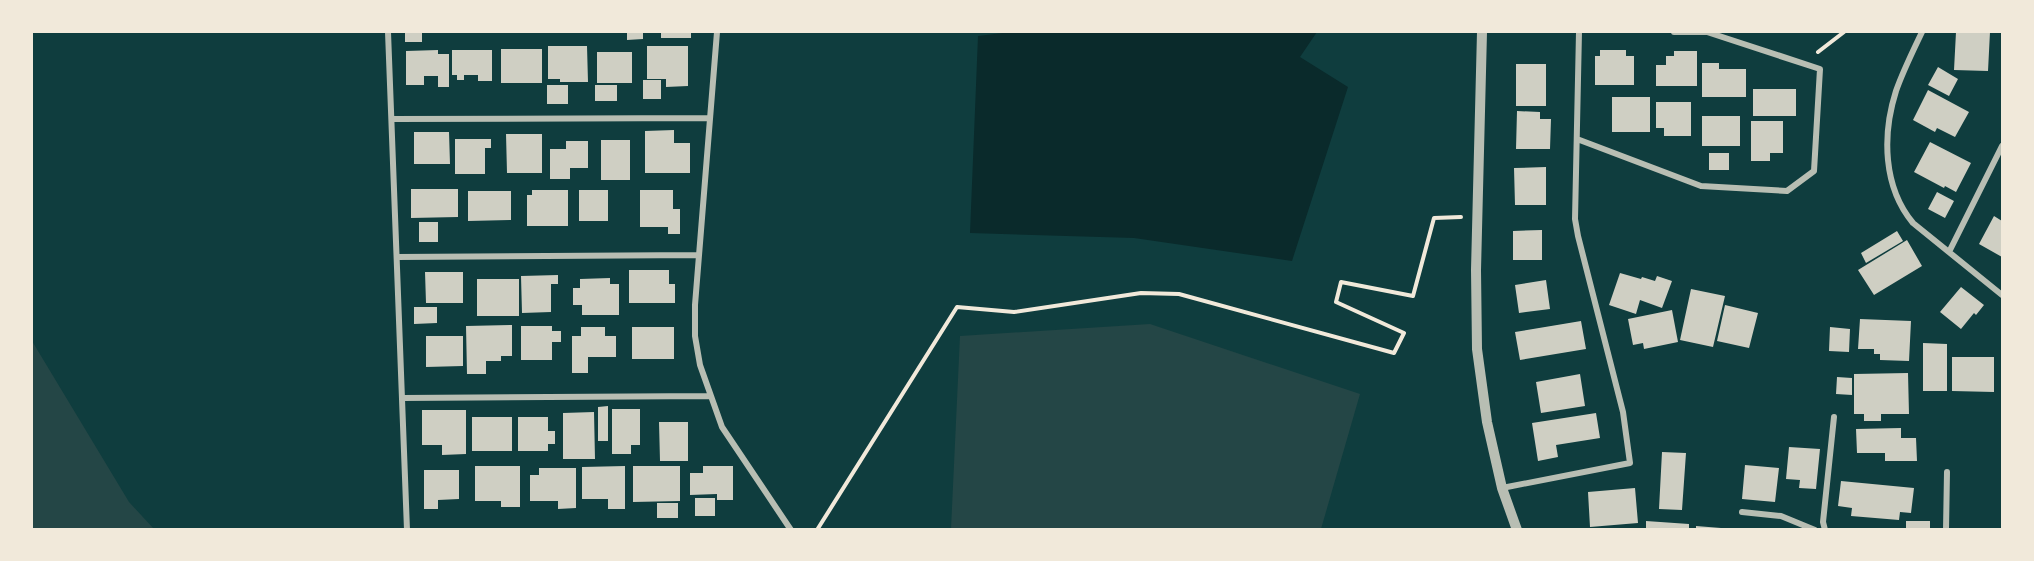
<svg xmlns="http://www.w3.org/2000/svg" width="2034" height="561" viewBox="0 0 2034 561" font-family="'Times New Roman',serif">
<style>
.green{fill:#244646}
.water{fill:#0a2a2b}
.building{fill:#cfcfc3}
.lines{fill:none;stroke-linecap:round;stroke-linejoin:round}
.path{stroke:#f1e9da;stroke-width:4}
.minor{stroke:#b8beb3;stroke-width:6}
.tertiary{stroke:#b8beb3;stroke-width:10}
</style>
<rect width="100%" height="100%" fill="#0f3d3e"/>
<path class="green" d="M1150 324 1360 394 1321 529H951L960 336Z
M32 341 129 502 154 529H32Z"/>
<path class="water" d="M1011 32H1317L1300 57 1348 87 1292 261 1134 238 970 233 978 36Z"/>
<path class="building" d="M405 32H422V42H405Z
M627 32H643V39L627 40Z
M661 32H691V38H661Z
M1956 32H1990L1988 71 1954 70Z
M548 46H587L588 82H560V79H548Z
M647 46H688V86L666 87V79H647Z
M501 49H542V83H501Z
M438 50V54H449V87H438V76H424V85H406V51Z
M452 50H492V81H478V75H464V80H457V75H452Z
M1600 50H1626V56H1634V85H1595V56H1600Z
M1674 51H1697V86H1656V65H1666V56H1674Z
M597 52H632V83H597Z
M1702 63H1719V69H1746V97H1702Z
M1516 64H1546V106H1516Z
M1938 67 1958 79 1949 96 1928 85Z
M643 80H661V99H643Z
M547 85H568V104H547Z
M595 85H617V101H595Z
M1753 89H1796V116H1753Z
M1928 90 1969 112 1955 137 1937 128 1935 132 1913 120Z
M1612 97H1650V132H1612Z
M1656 102H1691V136H1664V128H1656Z
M1517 111 1540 112V119H1551L1550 149H1516Z
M1702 116H1740V146H1702Z
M1751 121H1783V153H1770V161H1751Z
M674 130V143H690V173H645V131Z
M414 132H449L450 164H414Z
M506 134H542V173H507Z
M455 139H491V148H485V174H455Z
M601 140H630V180H601Z
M566 141H588V168H570V179H550V149H566Z
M1930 142 1971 163 1956 192 1945 186 1944 188 1914 172Z
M1709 153H1729V170H1709Z
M1546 167V205H1515L1514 168Z
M411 189H458V217L411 218Z
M532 190H568V226H527V195H532Z
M579 190H608V221H579Z
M640 190H673V209H680V234H668V227H640Z
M468 191H511V220L468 221Z
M1937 192 1954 201 1945 218 1928 209Z
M1994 216 2002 221V257L1979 244Z
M419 222H438V242H419Z
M1542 230V260H1513V231Z
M1897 231 1903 241 1866 263 1861 253Z
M1907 240 1922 266 1874 295 1858 270Z
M629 270H669V284H675V303H629Z
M425 272H463V303H426Z
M1620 273 1641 279 1642 277 1655 281 1657 276 1672 281 1662 308 1640 300 1636 314 1609 305Z
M558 275V284H551V312L522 313 521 276Z
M610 278V284H619V315H582V305H573V288H580V279Z
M477 279H519V316H477Z
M1546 280 1550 309 1519 313 1515 285Z
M1961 287 1984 305 1976 315 1974 313 1961 329 1940 312Z
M1691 289 1725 296 1713 347 1680 340Z
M1725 305 1758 313 1749 348 1717 341Z
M414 307H437V323L414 324Z
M1672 310 1678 342 1644 349 1643 343 1633 345 1628 319Z
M1860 319 1911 321 1909 361 1880 360V354H1874V349H1858Z
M1581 321 1586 349 1520 360 1515 332Z
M512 325V356H501V361H486V374H467L466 326Z
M521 326H552V331H561V342H552V360H521Z
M581 327H605V336H616V357H588V373H572V336H581Z
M632 327H674V359H632Z
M1830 327 1850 329 1849 352 1829 351Z
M426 336H463V366L426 367Z
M1923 343 1947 344V391H1923Z
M1952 357H1994V392L1952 391Z
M1908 373 1909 414H1881V421H1864V414H1854V374Z
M1580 374 1585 406 1541 413 1536 382Z
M1837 377 1852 378V395L1836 394Z
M608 406V441H598V407Z
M612 409H640V445H631V454H612Z
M422 410H466V454L442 455V445H422Z
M594 412 595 459H563V413Z
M1596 413 1600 438 1556 445 1558 457 1538 461 1532 423Z
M472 417H512V451H472Z
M518 417H548V431H555V444H548V451H518Z
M659 422H688V461H660Z
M1901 428V438H1916L1917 461H1885V453H1857L1856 429Z
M1789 447 1820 449 1816 489 1799 488 1800 480 1786 479Z
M1662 452 1686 453 1682 510 1659 509Z
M1745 465 1779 468 1775 502 1742 499Z
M475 466H520V507H501V501H475Z
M625 466V509H608V499H582V467Z
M633 466H680V501L633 502Z
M703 466H733V500H717V494L690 495V473H703Z
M539 468H576V508L558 509V501H530V475H539Z
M424 470H459V499L438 500V509H424Z
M1841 481 1914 488 1911 513 1900 512 1899 520 1851 516 1852 508 1838 506Z
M1635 488 1638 523 1590 527 1588 492Z
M695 498H715V516H695Z
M657 503H678V518H657Z
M1646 521 1689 524V530H1646Z
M1906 521H1930V530H1906Z
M1696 526 1721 528V530H1696Z"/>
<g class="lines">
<path class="path" d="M1818 52 1844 32
M817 530 957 307 1014 312 1141 293 1179 294 1394 353 1404 333 1336 302 1341 282 1413 296 1434 218 1461 217"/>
<path class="minor" d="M388 32 407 530
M717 32 695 305V336L700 365 722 427 791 530
M1922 32C1913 51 1903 71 1896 91 1882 135 1883 187 1913 223L2002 295
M392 119 709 118
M1577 139 1701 186 1787 191 1814 171 1820 69 1707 32H1674
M1949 252 2002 146
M397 257 698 255
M403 398 710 396
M1502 488 1630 463 1623 412 1578 236 1575 219 1579 32
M1742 512 1781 516 1815 530
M1825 530 1823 522 1834 417
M1946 530 1947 472"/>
<path class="tertiary" d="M1482 32 1476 270 1477 349 1487 422 1502 488 1517 530"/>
</g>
<rect width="2034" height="561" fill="none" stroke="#f1e9da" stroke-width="66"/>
</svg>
